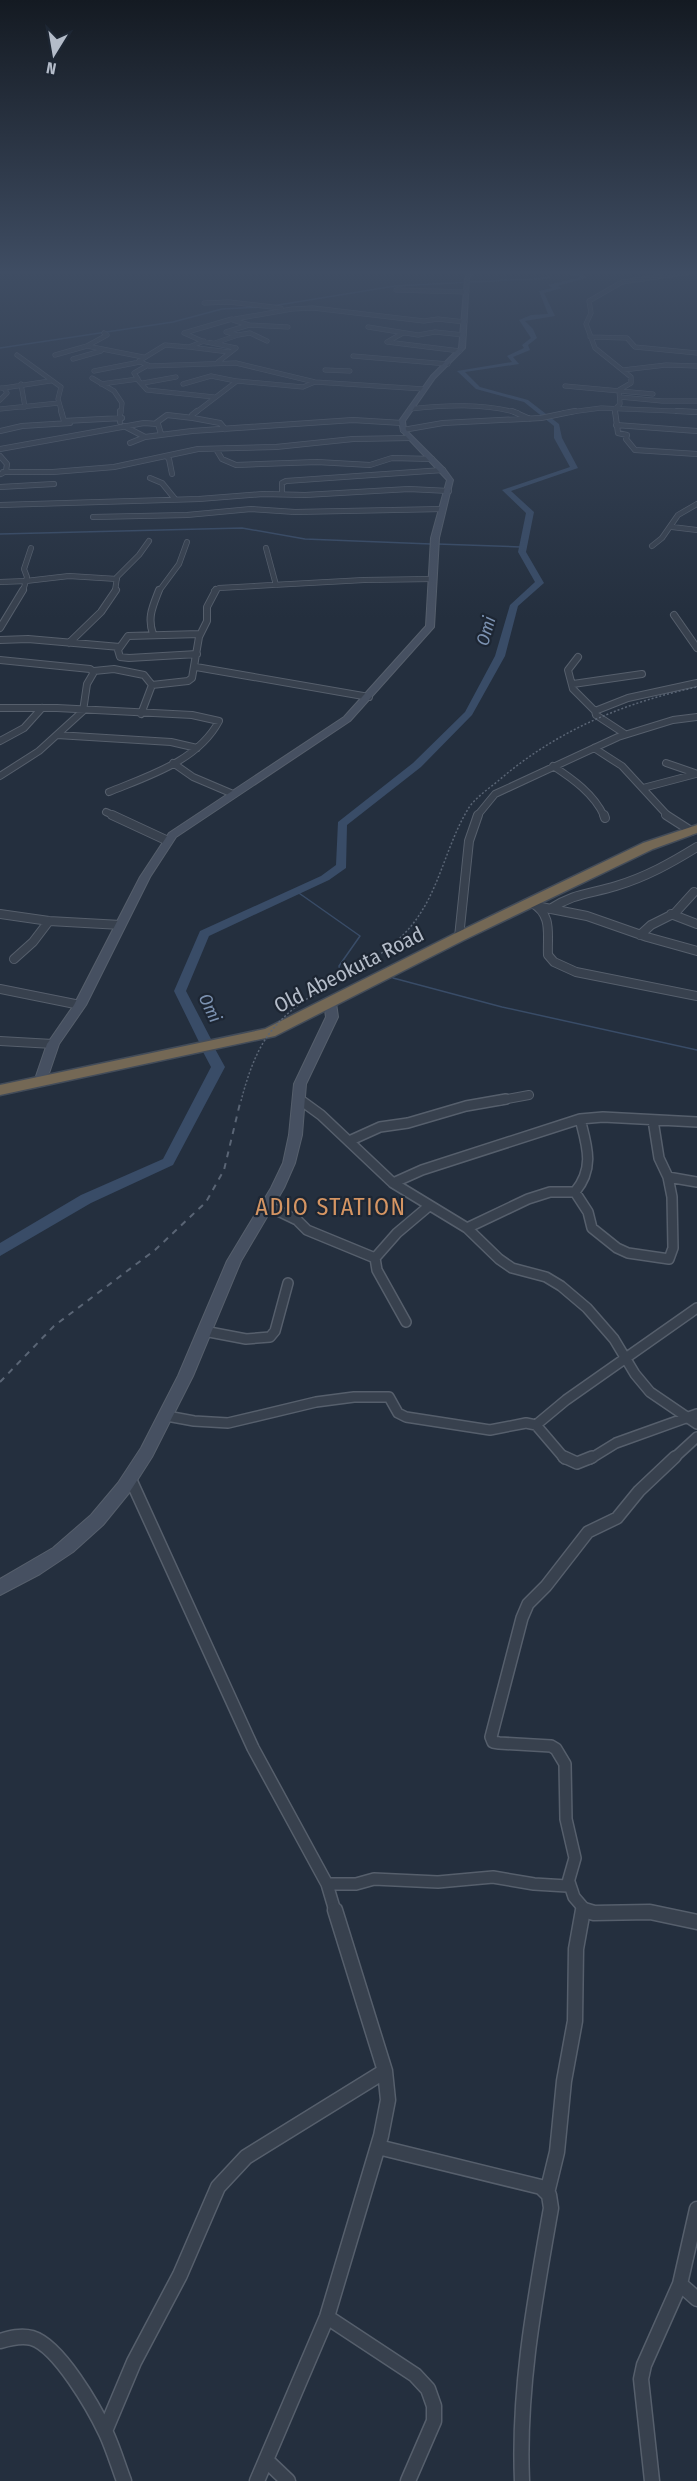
<svg xmlns="http://www.w3.org/2000/svg" width="697" height="2481" viewBox="0 0 697 2481" font-family="'Fira Sans Condensed',sans-serif">
<style>
.lines{fill:none;stroke-linecap:round;stroke-linejoin:round}
.stream{stroke:#394c67;stroke-width:1.5}
.river{fill:#394c67;fill-rule:evenodd}
.street-far6-casing{stroke:#565f6c;stroke-width:5}
.street-far5-casing{stroke:#565f6c;stroke-width:6}
.street-far4-casing{stroke:#565f6c;stroke-width:8}
.street-far3-casing{stroke:#565f6c;stroke-width:10}
.street-far2-casing{stroke:#565f6c;stroke-width:12}
.street-far1-casing{stroke:#565f6c;stroke-width:14}
.street-casing{stroke:#565f6c;stroke-width:17}
.secondary-casing{stroke:#565f6c;stroke-width:2}
.highway-casing{stroke:#434c59;stroke-width:3}
.street-far6{stroke:#38414e;stroke-width:4}
.street-far5{stroke:#38414e;stroke-width:4.5}
.street-far4{stroke:#38414e;stroke-width:6}
.street-far3{stroke:#38414e;stroke-width:8}
.street-far2{stroke:#38414e;stroke-width:9}
.street-far1{stroke:#38414e;stroke-width:11}
.street{stroke:#38414e;stroke-width:14}
.secondary{fill:#465061;fill-rule:evenodd}
.highway{fill:#746855;fill-rule:evenodd}
.rail-far1{stroke:#5a6575;stroke-width:1.5;stroke-dasharray:2 2;stroke-linecap:butt}
.rail{stroke:#5a6575;stroke-width:2;stroke-dasharray:6 6;stroke-linecap:butt}
.labels{text-anchor:middle;stroke-width:4.5;stroke-linejoin:round;paint-order:stroke}
.far-water-label{font-size:18px;font-style:italic;fill:#7c92b1;stroke:#1d2633}
.street-label{font-size:21px;fill:#b4bcc9;stroke:#1d2633}
.quarter-label{font-size:24px;letter-spacing:1.5px;fill:#d59563;stroke:#1d2633}
</style>
<rect width="100%" height="100%" fill="#242f3e"/>
<g class="lines">
<path class="stream" d="M272 306 395 286 550 278 543 270
M0 348 173 322 222 309 263 307
M0 534 242 528 305 539 431 544
M437 544 521 547
M296 891 360 936 339 966 340 971
M393 978 502 1007 697 1050"/>
<path class="river" d="M547 270 582 272 587 278 557 286 562 288 544 293 555 316 525 321 533 329 537 338 528 345 530 350 513 357 519 364 465 372 480 387 528 400 559 424 562 438 578 468 511 491 534 512 526 552 544 583 518 606 505 656 472 715 421 767 347 825 346 868 329 880 209 936 186 991 212 1041 205 1045 200 1044 174 991 200 931 321 876 336 865 338 822 413 763 465 712 495 656 510 605 535 582 518 552 526 513 502 490 570 467 554 438V426L524 402 476 389 457 371 512 362 507 356 524 348 522 345 531 338 519 320 531 315 548 314 539 291 552 288 548 285 581 277Z
M209 1046 214 1047 225 1067 173 1165 91 1203 0 1256V1243L81 1195 163 1159 211 1067 202 1050Z"/>
<defs>
<path id="street-far6" d="M396 290 467 292
M204 303 229 302 281 308
M249 325 288 327
M368 327 418 335 435 332 464 335
M403 333 387 342 460 351
M238 335 250 333 267 341
M590 337 627 338 635 347 697 353
M204 341 189 347 165 345 139 361 149 366 236 363 315 382 424 389
M215 343 238 335 226 332 249 325 233 320 235 319 292 309 313 308 424 321 438 319 465 322
M87 346 107 335 104 333
M189 347 229 352
M17 355 61 387 58 399 62 413
M55 355 87 346 143 357
M353 356 448 364
M73 359 101 351
M218 362 236 348 202 341 184 333 232 319
M325 370 350 371
M623 370 666 365 697 366
M94 371 140 362
M92 378 114 391 122 403 121 413
M137 379 147 390 214 397
M143 383 176 377
M21 384 25 407
M101 384 138 379 134 373 148 365
M183 384 211 376 236 381
M565 386 653 394
M4 388 50 381
M620 397 662 401H697
M0 400 7 393 4 388H1
M0 409 59 403
M410 409C446 405 483 403 518 413
M615 409 620 404 619 390 631 383V377L595 348 586 324 591 313 589 301 622 282 697 271
M615 409V413
M195 413 237 381 303 387 315 382
M563 413 601 408 697 412"/>
<path id="street-far5" d="M61 411 64 421 122 418
M197 411 192 415 193 418 220 423 225 429
M512 411 530 419
M615 411 618 433 627 435 626 439 635 450 697 454
M677 411 697 412
M120 422V411
M156 423 167 415 193 418
M616 425 697 431
M124 426 145 437 192 431 353 420 402 423
M403 430 443 423 541 418 575 411
M0 431 22 426 70 423
M130 443 145 437
M0 449 144 423 158 424 161 434
M216 449 222 459 236 465 317 462 370 465 392 458 432 459
M0 456 7 464 6 471 1 474
M166 456 169 459 172 474
M3 472H53L114 467 198 449 276 447 353 439 410 438
M150 478 162 483 175 499
M0 487 54 484
M282 494V483L286 481 443 470
M0 505 199 499 263 494 305 495 409 489 449 491
M93 517 187 515 251 509 295 512 443 509
M672 527 697 530
M652 546 662 538 678 515 697 504
M266 548 276 585
M26 581 69 576 117 579
M0 582 26 581
M23 591 27 577 24 569 31 548
M115 591 117 577 139 555 149 541
M159 591 179 564 187 542
M214 591 219 588 364 580 433 579"/>
<path id="street-far4" d="M674 615 697 648
M0 628 23 590
M153 634C147 617 153 606 159 590
M0 640 28 639 120 647
M69 643 101 612 116 590
M197 654 129 658 120 657 118 650 128 636 200 634
M578 657 568 670 573 689 595 711 596 715 625 734
M0 660 90 669 94 672 87 684 83 711 39 751 0 776
M196 667 369 697
M94 671 114 669 144 675 152 685
M573 684 642 674
M0 708H57L192 715 219 721C198 761 148 776 109 792
M595 711 628 698 697 683
M141 714 152 685 188 681 192 678 199 637 207 621V607L216 590
M57 735 171 742 197 748
M0 741 24 728 42 708
M594 748 622 766 668 816
M173 763 193 777 233 794
M666 763 695 773
M553 766C573 779 594 794 604 816
M643 788 696 774
M106 812 115 816
M477 816 495 794 618 737 673 720 697 717"/>
<path id="street-far3" d="M112 815 168 841
M604 815 605 818
M666 815 691 831
M532 903C553 915 547 934 548 955L554 962 576 972 697 996
M541 907 587 916 647 937 697 951
M550 909C574 893 590 894 616 886 646 877 671 863 697 847
M0 914 49 921 121 925
M671 914 697 924
M640 935 651 925 675 913 694 892
M459 937 469 841 478 815
M14 959 33 942 49 921
M0 989 80 1005
M0 1041 53 1044
M299 1099 301 1101
M497 1101 529 1095"/>
<path id="street-far2" d="M299 1099 321 1115 393 1183 467 1228 499 1259 512 1268 546 1277 561 1286 587 1308 614 1339 635 1374 650 1392 697 1424
M580 1119C587 1146 595 1168 575 1192L588 1212 592 1228 617 1248 628 1253 669 1259 673 1248 672 1197 668 1177 659 1158 653 1120
M349 1141 380 1127 408 1123 466 1106 506 1099
M668 1177 697 1182
M393 1183 422 1170 580 1119 603 1117 697 1122
M268 1206 297 1220 307 1230 375 1258
M467 1228 528 1199 550 1192H575
M406 1322 377 1270 375 1258 397 1233 429 1206
M204 1331 246 1339 270 1337 275 1331 288 1283
M167 1416 194 1421 228 1423 316 1402 354 1397H389L398 1413 406 1417 490 1430 526 1423 536 1425 566 1400 697 1308
M536 1425 565 1459
M590 1459 616 1443 697 1414
M673 1459 697 1437"/>
<path id="street-far1" d="M564 1457 577 1463 592 1457
M130 1478 253 1748 327 1884 335 1911
M569 1882 574 1897 586 1911
M327 1884H356L374 1879 438 1882 493 1877 534 1884 567 1886 575 1858 566 1819 565 1764 556 1749 551 1746 499 1743 493 1742 491 1737 522 1618 528 1604 546 1586 588 1532 617 1518 639 1491 675 1457
M582 1911 583 1909"/>
<path id="street" d="M584 1910 594 1913 650 1912 697 1922
M378 2147 541 2187 549 2195 551 2208C535 2299 518 2388 522 2481
M547 2193 557 2152 564 2081 575 2021 576 1949 583 1910
M680 2284 697 2299
M327 2317 415 2375 428 2389 434 2406V2421L408 2481
M0 2341C10 2338 21 2335 32 2338 59 2346 94 2408 106 2433 113 2448 118 2465 124 2481
M105 2431 134 2362 180 2275 218 2187 246 2157 385 2071
M266 2460 288 2481
M257 2481 327 2317 381 2136 388 2100 385 2071 335 1910
M652 2481 641 2379 644 2365 680 2284 697 2209"/>
<path id="secondary" d="M469 270H474L469 279 465 348 435 378 405 421 406 430 445 469 453 480 439 538 434 627 350 721 176 837 150 877 86 1005 59 1044 46 1082 40 1086 36 1085 34 1082 47 1044 74 1005 140 877 169 833 344 717 426 626 431 538 447 480 401 431 399 421 431 376 459 348 465 279Z
M330 999 336 1003 338 1017 306 1084 302 1135 295 1163 284 1188 241 1261 193 1376 152 1457 129 1493 103 1525 73 1552 40 1574 0 1595V1579L53 1548 91 1515 118 1483 141 1448 178 1376 227 1261 271 1188 283 1163 289 1135 294 1084 326 1017 324 1003Z"/>
<path id="highway" d="M697 825V833L653 849 464 940 275 1036 0 1095V1085L265 1029 454 934 643 843Z"/>
</defs>
<use href="#street-far6" class="street-far6-casing"/>
<use href="#street-far5" class="street-far5-casing"/>
<use href="#street-far4" class="street-far4-casing"/>
<use href="#street-far3" class="street-far3-casing"/>
<use href="#street-far2" class="street-far2-casing"/>
<use href="#street-far1" class="street-far1-casing"/>
<use href="#street" class="street-casing"/>
<use href="#secondary" class="secondary-casing"/>
<use href="#highway" class="highway-casing"/>
<use href="#street-far6" class="street-far6"/>
<use href="#street-far5" class="street-far5"/>
<use href="#street-far4" class="street-far4"/>
<use href="#street-far3" class="street-far3"/>
<use href="#street-far2" class="street-far2"/>
<use href="#street-far1" class="street-far1"/>
<use href="#street" class="street"/>
<use href="#secondary" class="secondary"/>
<use href="#highway" class="highway"/>
<path class="rail-far1" d="M241 1101C247 1078 255 1053 269 1034 303 988 365 974 404 934 439 898 443 851 468 809 475 798 487 790 498 781 556 731 623 703 697 687"/>
<path class="rail" d="M0 1382 54 1326 155 1250 206 1202 224 1170 241 1099"/>
</g>
<linearGradient id="sky" x2="0" y2="1"><stop stop-color="#141a22"/><stop offset="0.44" stop-color="#3f4d63"/><stop offset="1" stop-color="#3f4d63" stop-opacity="0"/></linearGradient>
<rect width="697" height="618" fill="url(#sky)"/>
<g class="labels">
<g class="far-water-label">
<text transform="translate(486 631) rotate(-74)" y="6">Omi</text>
<text transform="translate(210 1008) rotate(64)" y="6">Omi</text>
</g>
<g class="street-label">
<text transform="translate(349 970) rotate(-27)" y="7">Old Abeokuta Road</text>
</g>
<g class="quarter-label">
<text x="331" y="1215">ADIO STATION</text>
</g>
</g>
<g transform="translate(54 54) rotate(191)" stroke="#1d2633" stroke-width="4.5" paint-order="stroke">
<path d="M0-4.5L10 22L0 15L-10 22Z" fill="#b4bcc9"/>
<text y="-9" font-size="16" font-weight="bold" text-anchor="middle" fill="#b4bcc9">N</text>
</g>
</svg>
